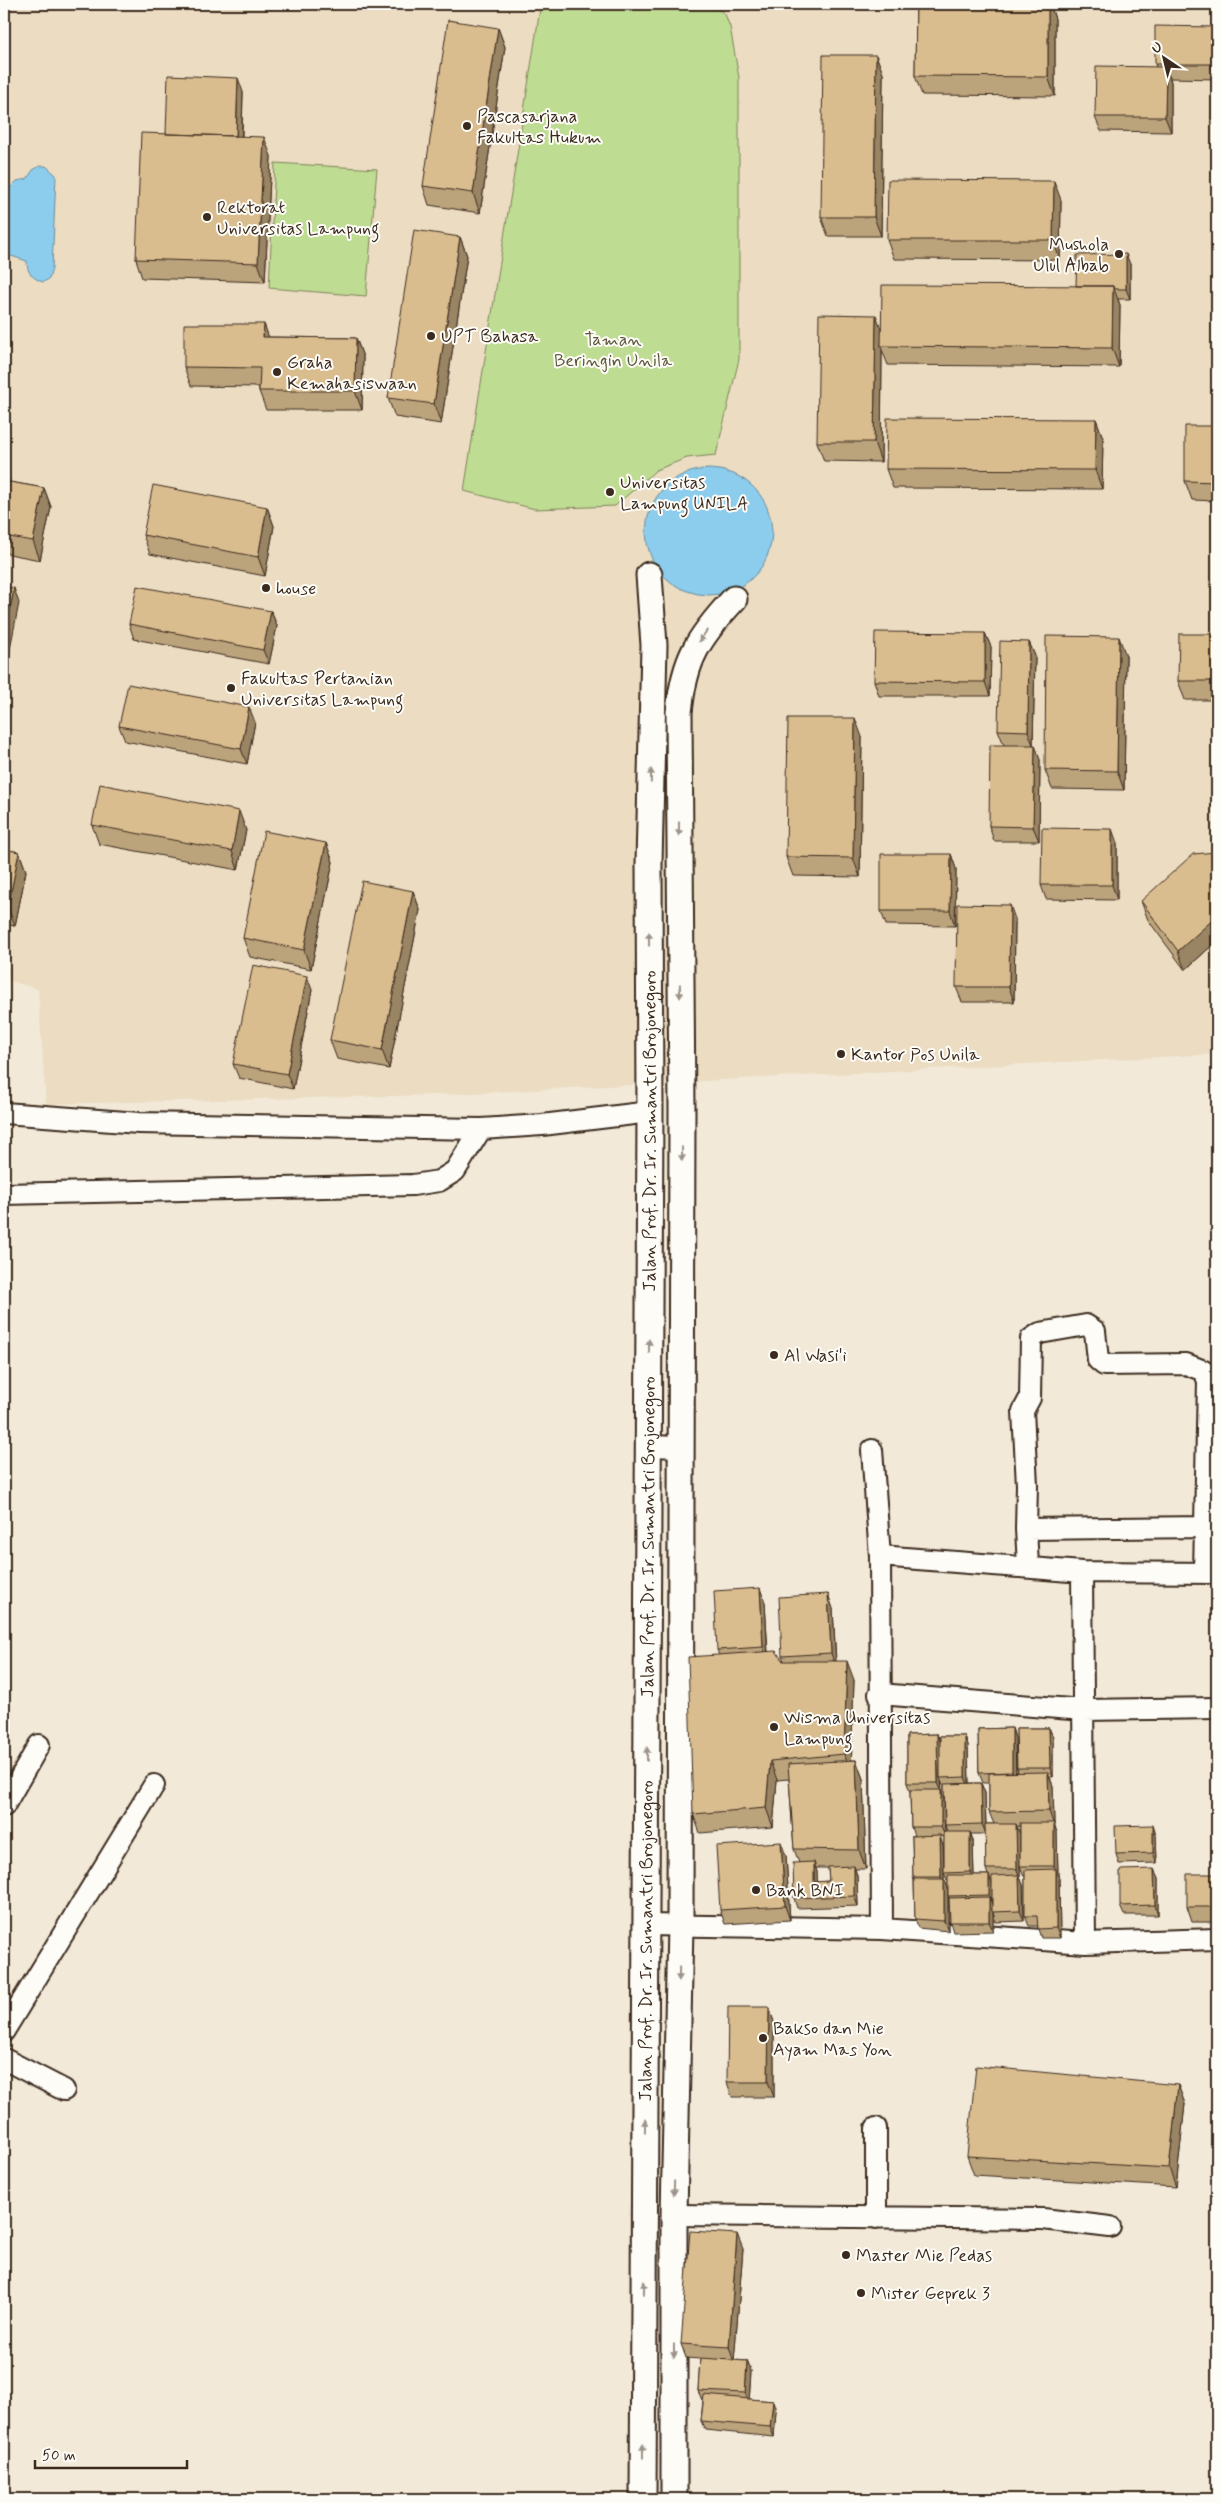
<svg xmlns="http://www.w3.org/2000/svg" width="1221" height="2503" viewBox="0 0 1221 2503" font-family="Mynerve,sans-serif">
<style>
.built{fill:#ebdcc2}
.green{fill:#bfdc93;stroke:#7d8358}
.water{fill:#8ccdee;stroke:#6c8c9b}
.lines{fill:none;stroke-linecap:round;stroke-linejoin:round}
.minor-casing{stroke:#3b2a1e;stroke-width:24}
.tertiary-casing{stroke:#3b2a1e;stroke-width:29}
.minor{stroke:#fdfcf7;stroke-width:20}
.tertiary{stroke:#fdfcf7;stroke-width:25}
.wall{fill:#bba37b;stroke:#3b2a1e;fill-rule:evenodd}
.shaded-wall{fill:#998464;stroke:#3b2a1e}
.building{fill:#dabd8f;stroke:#3b2a1e}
.oneway{fill:#9c938a}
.poi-dot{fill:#3b2a1e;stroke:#fdfcf7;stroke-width:2}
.labels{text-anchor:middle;stroke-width:4;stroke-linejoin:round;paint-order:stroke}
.poi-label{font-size:18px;fill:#3b2a1e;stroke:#fdfcf7;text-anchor:start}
.park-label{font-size:18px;fill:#5c563b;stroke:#fdfcf7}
.street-label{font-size:18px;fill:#3b2a1e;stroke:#fdfcf7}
</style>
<rect width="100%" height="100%" fill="#f2e9d8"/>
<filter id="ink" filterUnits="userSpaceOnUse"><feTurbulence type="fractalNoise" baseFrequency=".02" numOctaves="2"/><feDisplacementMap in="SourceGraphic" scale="10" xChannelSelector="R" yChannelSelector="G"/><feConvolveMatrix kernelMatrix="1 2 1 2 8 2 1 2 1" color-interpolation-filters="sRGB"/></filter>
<g filter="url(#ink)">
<path class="built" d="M4 4H1217V1054L435 1095 46 1104 38 989 4 979Z"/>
<path class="green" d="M714 6 725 14 730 27 739 78V359L716 455 687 458 656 470 615 506 535 509 464 491 540 9Z
M275 163 377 169 366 296 269 288Z"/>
<path class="water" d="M40 166H46L56 175 52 269 49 279 43 282C32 278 27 273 27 261L11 256 4 249V194L17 181 27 179 33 170Z
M646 532a63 63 0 1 1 126 0a63 63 0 1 1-126 0Z"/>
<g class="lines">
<defs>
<path id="minor" d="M4 1113 139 1123 481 1129 542 1125 650 1112
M4 1194 413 1185 439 1181 455 1171 481 1129
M649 1446 681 1447
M872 1450 880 1556 882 1929
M1026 1529 1204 1527
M880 1556 1082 1572 1217 1573
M1028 1566 1026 1529 1027 1485 1023 1411 1030 1398 1031 1339 1040 1333 1086 1325 1095 1331 1098 1360 1104 1365 1186 1364 1204 1371 1208 1381 1204 1573
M1082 1572 1085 1943
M879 1694 1084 1710 1217 1708
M4 1806 39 1745
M646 1925 882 1929 1085 1943 1217 1939
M4 2031 154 1785
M4 2059 64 2090
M674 2215 1043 2219 1110 2227
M876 2218V2128"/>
<g id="tertiary">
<path id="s1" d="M643 2499 650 1112 649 864 654 645 649 575"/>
<path d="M674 2499V2215L680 1925 682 1110 679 713C684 659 698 638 734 599"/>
</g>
</defs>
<use href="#minor" class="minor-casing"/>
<use href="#tertiary" class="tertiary-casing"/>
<use href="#minor" class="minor"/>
<use href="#tertiary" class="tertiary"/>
</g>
<path class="wall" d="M916 4H1050L1055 19V96L922 95 915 76Z
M1217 27V79L1170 78 1171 82V132L1101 131 1095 117 1156 67 1155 64Z
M498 28 505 47 480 213 429 205 423 186Z
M876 55 883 74 881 236H828L821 217Z
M243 92 242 137 271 156 265 282 142 278 136 259 166 134Z
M1061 200 1060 260 894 259 887 240Z
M460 237 467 256 441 424 395 417 388 398Z
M1130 264V299H1118L1120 305 1119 367 888 365 882 350 881 462 824 461 817 442 876 315 881 330 1076 286Z
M264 324 268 337 356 338 363 357 362 410H266L259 391V387L191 386 184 367Z
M1096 419 1103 438 1102 489 893 488 886 469Z
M1217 426V501L1192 500 1185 481Z
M4 481 44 488 51 507 40 560 4 553Z
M267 507 274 526 265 576 150 554 143 535Z
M271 611 277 626 269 664 134 639 129 624Z
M985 633 991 647 990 696H879L874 681Z
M1217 634V700H1185L1178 681Z
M1029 642 1035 656 1033 745 1040 760 1039 841H994L989 826 1004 745 998 730Z
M1126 656 1124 790 1052 789 1045 770Z
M255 722 247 764 125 741 119 726Z
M862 737 860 877 793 876 786 857Z
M92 825 246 830 238 870 99 844Z
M326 843 333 862 311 969 250 957 243 938Z
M1117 843V900L1046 899 1041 885Z
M4 849 19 852 26 871 15 926 4 924Z
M1217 852V941L1185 970 1148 920 1141 901Z
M951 854 956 869 955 926 886 925 881 911Z
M413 891 420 910 389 1069 337 1059 330 1040Z
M1015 919 1014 1002H962L956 987Z
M312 990 293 1089 239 1078 233 1064Z
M828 1594 833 1609 836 1661 854 1680 851 1760H856L863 1779 866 1869H855L857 1876 858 1906 797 1908 794 1898 799 1863 794 1849 789 1779 777 1780 773 1827 700 1833 693 1814 719 1655 717 1650 765 1602 768 1651 784 1661 782 1656ZM816 1868H828L829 1881 817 1882V1872Z
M1012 1728 1015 1738 1016 1772H1018L1017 1768 1016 1728H1049L1053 1737V1777H1050L1053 1786 1054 1823 1057 1833 1058 1875 1059 1879 1060 1938H1041L1038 1929V1926H1029L1025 1916V1876H1024L1020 1866V1826L1017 1827 1020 1834V1877L1023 1885 1024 1921 996 1922 993 1913V1931L953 1932 950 1922 948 1882 944 1873V1836L940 1837 943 1845 944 1879 948 1888V1931L918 1928 915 1919 914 1880 913 1877 912 1836H914L911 1827 910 1792 907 1783V1735L937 1734 940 1741V1736H965L968 1745 969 1783H981L985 1793 986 1824H994L989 1812V1783H983L979 1773 978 1729ZM941 1781 944 1788 945 1825 947 1832H945L944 1800 942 1792ZM971 1834H986V1869L988 1875H974L973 1841Z
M1156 1835 1157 1863 1119 1864 1116 1854Z
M786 1856 790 1920 725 1924 720 1910Z
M1154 1869 1158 1879V1915H1124L1120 1906Z
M1217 1874V1922H1192L1187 1907Z
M769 2007 774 2022V2097H732L727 2082Z
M1178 2085 1185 2104 1176 2187 974 2175 967 2156Z
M743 2249 734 2360 747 2361 751 2371 749 2399 773 2401 776 2411 774 2437 705 2430 701 2421 703 2400H702L698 2391 700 2359 686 2358 681 2344Z"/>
<path class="shaded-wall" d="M1048 4H1050L1055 19V96L1048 77Z
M498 28 505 47 480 213 473 193Z
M876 55 883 74 881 236 874 217Z
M1166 67 1171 82V132L1165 117Z
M238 78 243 92 241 155 236 141Z
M264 137 271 156 265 282 258 263Z
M1054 181 1061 200 1060 260 1053 240Z
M460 237 467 256 441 424 434 404Z
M1126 254 1130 264V299L1126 289Z
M1113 286 1120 305 1119 367 1112 348Z
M876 315 883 334 881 346 882 350 881 462 874 442Z
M264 324 271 343 263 337Z
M356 338 363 357 362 410 355 391Z
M1096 419 1103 438 1102 489 1095 470Z
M44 488 51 507 40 560 33 541Z
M267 507 274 526 265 576 258 557Z
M14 588 19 603 4 680V642Z
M271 611 277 626 269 664 263 650Z
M985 633 991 647 990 696 985 682Z
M1119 637 1126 656 1124 790 1117 771Z
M1029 642 1035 656 1033 745 1028 731Z
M249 707 255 722 247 764 241 749Z
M855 718 862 737 860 877 853 858Z
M1035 745 1040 760 1039 841 1033 827Z
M239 811 246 830 238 870 232 851Z
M1112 829 1117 843V900L1112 885Z
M326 843 333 862 311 969 304 950Z
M19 852 26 871 15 926 8 907Z
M951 854 956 869 955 926 950 911Z
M413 891 420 910 389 1069 382 1050Z
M1010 905 1015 919 1014 1002 1009 987Z
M1216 916 1217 919V941L1185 970 1178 951Z
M307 976 312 990 293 1089 287 1074Z
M760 1588 765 1602 768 1662 763 1647Z
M828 1594 833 1609 836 1668 831 1653Z
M847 1661 854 1680 851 1773 844 1754Z
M1012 1728 1015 1738 1016 1782 1012 1773Z
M1049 1728 1053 1737V1777L1050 1768Z
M937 1734 941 1744 940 1778 941 1781 942 1792 938 1783Z
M965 1736 968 1745 969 1787 965 1777Z
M856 1760 863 1779 866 1869 859 1850Z
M770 1761 777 1780 773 1827 766 1808Z
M1048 1772 1053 1786 1054 1823 1057 1833 1058 1875 1059 1879 1060 1938 1056 1928V1870L1054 1866V1826L1049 1811Z
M981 1783 985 1793 986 1834 982 1824Z
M941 1790 944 1800 945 1836 941 1827Z
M1016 1824 1020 1834V1877L1023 1885 1024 1921 1020 1911 1019 1877 1017 1869Z
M1153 1825 1156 1835 1157 1863 1153 1853Z
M970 1832 973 1841 974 1882 970 1872Z
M940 1835 943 1845 944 1879 948 1888V1931L944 1921V1886L941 1877Z
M781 1842 786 1856 790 1920 785 1906Z
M814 1862 817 1872 818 1892 814 1882Z
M854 1866 857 1876 858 1906 854 1896Z
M1154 1869 1158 1879V1915L1155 1905Z
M989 1875 992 1884 993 1905 989 1895Z
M989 1897 993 1906V1931L989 1922Z
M769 2007 774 2022V2097L768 2082Z
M1178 2085 1185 2104 1176 2187 1169 2168Z
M737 2234 743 2249 734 2362 729 2347Z
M747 2361 751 2371 749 2403 745 2393Z
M773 2401 776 2411 774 2437 770 2427Z"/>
<path class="building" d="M916 4H1048V77L915 76Z
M448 20 498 28 473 193 423 186Z
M1155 26 1217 27V64H1155Z
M823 55H876L874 217H821Z
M1096 66 1166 67 1165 117H1095Z
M168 75 238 78 236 136 166 134Z
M141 133 264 137 258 263 136 259Z
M888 180 1054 181 1053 240H887Z
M414 230 460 237 434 404 388 398Z
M1126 254V289H1114L1113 286H1076L1077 255Z
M882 285 1113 286 1112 348 881 346Z
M819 314 876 315 874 442H817Z
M184 324H264L263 337 356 338 355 391H259L260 368 184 367Z
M887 418 1096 419 1095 470 886 469Z
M1185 426H1217V482L1185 481Z
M4 481 44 488 33 541 4 536Z
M153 485 267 507 258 557 143 535Z
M137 586 271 611 263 650 129 624Z
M4 587 14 588 4 642Z
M875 632 985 633V682L874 681Z
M1179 634H1217V681H1178Z
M1046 636 1119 637 1117 771 1045 770Z
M1000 641 1029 642 1028 731 998 730Z
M128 684 249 707 241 749 119 726Z
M1217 714V828H1216Z
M788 718H855L853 858 786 857Z
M990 745H1035L1033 827 989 826Z
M100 784 239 811 232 851 92 825Z
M1042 828 1112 829V885H1041Z
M264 831 326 843 304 950 243 938Z
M4 849 19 852 8 907 4 906Z
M1217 852V916L1178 951 1141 901 1193 854Z
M881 854H951L950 911H881Z
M362 881 413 891 382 1050 330 1040Z
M957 904 1010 905 1009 987H956Z
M253 965 307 976 287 1074 233 1064Z
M760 1588 763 1647 717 1650 714 1591Z
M828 1594 831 1653 782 1656 779 1597Z
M776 1651 783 1661H847L844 1754 770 1761 766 1808 693 1814 688 1657Z
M1012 1728V1772L979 1773 978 1729Z
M1016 1728H1049L1050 1768H1017Z
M937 1734 938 1783H907V1735Z
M940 1736H965V1777L940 1778Z
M856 1760 859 1850 794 1849 788 1764Z
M1048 1772 1049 1811 989 1812V1773Z
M981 1783 982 1824 945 1825 944 1784Z
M910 1790H941V1827H911Z
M1020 1823H1054V1866H1020Z
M985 1824H1016L1017 1869H986Z
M1153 1825V1853L1116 1854 1115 1826Z
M944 1832H970V1872L944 1873Z
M940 1835 941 1877H913L912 1836Z
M781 1842 785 1906 720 1910 716 1846Z
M814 1862V1882L829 1881 828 1867 854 1866V1896L794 1898 793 1863Z
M1056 1869V1928L1038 1929 1037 1916H1025V1870Z
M1154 1869 1155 1905 1120 1906V1870Z
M1187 1874H1217V1907H1187Z
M948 1875H989V1895L948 1896Z
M1019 1875 1020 1911 992 1912V1876Z
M914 1879H944V1921L915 1919Z
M989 1897V1922H950L949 1898Z
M728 2007H769L768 2082H727Z
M976 2066 1178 2085 1169 2168 967 2156Z
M690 2231 737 2234 729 2347 681 2344Z
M700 2358 747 2361 745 2393 698 2391Z
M704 2395 773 2401 770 2427 701 2421Z"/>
<defs><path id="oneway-solid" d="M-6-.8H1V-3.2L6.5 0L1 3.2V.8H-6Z" transform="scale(1.25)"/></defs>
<g class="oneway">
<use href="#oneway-solid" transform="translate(703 636) rotate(125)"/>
<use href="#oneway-solid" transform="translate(651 776) rotate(-89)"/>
<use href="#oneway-solid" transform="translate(679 829) rotate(90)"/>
<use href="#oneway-solid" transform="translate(649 939) rotate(-90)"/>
<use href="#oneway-solid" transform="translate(680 991) rotate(89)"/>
<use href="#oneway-solid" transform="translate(682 1154) rotate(90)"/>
<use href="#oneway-solid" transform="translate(649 1346) rotate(-90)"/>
<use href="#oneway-solid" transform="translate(647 1754) rotate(-90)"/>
<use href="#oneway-solid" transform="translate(679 1974) rotate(91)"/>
<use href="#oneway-solid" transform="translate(645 2126) rotate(-90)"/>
<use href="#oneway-solid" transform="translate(674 2188) rotate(91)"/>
<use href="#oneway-solid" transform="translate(644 2288) rotate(-90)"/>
<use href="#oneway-solid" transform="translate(674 2351) rotate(90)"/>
<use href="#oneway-solid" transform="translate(643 2451) rotate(-90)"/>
</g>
</g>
<g class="poi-dot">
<circle cx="467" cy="126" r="5"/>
<circle cx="207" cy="217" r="5"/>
<circle cx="1119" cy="254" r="5"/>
<circle cx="431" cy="336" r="5"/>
<circle cx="277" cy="372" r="5"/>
<circle cx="610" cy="492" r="5"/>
<circle cx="266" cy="588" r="5"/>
<circle cx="231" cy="688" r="5"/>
<circle cx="841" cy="1054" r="5"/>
<circle cx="774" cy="1355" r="5"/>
<circle cx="774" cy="1727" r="5"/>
<circle cx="756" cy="1890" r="5"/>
<circle cx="763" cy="2038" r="5"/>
<circle cx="846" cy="2255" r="5"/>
<circle cx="861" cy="2293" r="5"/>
</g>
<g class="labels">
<g class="poi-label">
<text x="477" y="122">Pascasarjana<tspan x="477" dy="21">Fakultas Hukum</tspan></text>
<text x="217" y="213">Rektorat<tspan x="217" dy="21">Universitas Lampung</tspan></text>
<text x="1109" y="250" text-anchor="end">Mushola<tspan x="1109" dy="21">Ulul Albab</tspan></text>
<text x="441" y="342">UPT Bahasa</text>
<text x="287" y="368">Graha<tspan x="287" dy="21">Kemahasiswaan</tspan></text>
<text x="620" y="488">Universitas<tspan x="620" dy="21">Lampung UNILA</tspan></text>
<text x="276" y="594">house</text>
<text x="241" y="684">Fakultas Pertanian<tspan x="241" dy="21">Universitas Lampung</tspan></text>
<text x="851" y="1060">Kantor Pos Unila</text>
<text x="784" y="1361">Al Wasi'i</text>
<text x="784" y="1723">Wisma Universitas<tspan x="784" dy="21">Lampung</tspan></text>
<text x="766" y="1896">Bank BNI</text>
<text x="773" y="2034">Bakso dan Mie<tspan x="773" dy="21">Ayam Mas Yon</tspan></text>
<text x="856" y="2261">Master Mie Pedas</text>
<text x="871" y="2299">Mister Geprek 3</text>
</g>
<g class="park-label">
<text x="613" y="345">Taman<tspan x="613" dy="21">Beringin Unila</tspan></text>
</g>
<g class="street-label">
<text dy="6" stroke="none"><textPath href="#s1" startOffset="1368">Jalan Prof. Dr. Ir. Sumantri Brojonegoro</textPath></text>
<text dy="6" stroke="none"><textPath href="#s1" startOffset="962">Jalan Prof. Dr. Ir. Sumantri Brojonegoro</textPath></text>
<text dy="6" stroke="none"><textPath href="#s1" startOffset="558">Jalan Prof. Dr. Ir. Sumantri Brojonegoro</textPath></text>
</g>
</g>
<rect width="1221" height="2503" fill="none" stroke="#fdfcf7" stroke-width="20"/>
<rect x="10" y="10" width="1201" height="2483" fill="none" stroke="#3b2a1e" stroke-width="2" filter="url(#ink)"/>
<g transform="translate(1164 58) rotate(325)" stroke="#fdfcf7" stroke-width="4" paint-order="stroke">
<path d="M0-4L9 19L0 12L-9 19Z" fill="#3b2a1e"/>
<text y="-8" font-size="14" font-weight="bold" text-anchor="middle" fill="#3b2a1e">U</text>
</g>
<path d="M35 2460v8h152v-8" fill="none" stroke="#3b2a1e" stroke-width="2.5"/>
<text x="42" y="2460" font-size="15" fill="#3b2a1e" stroke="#fdfcf7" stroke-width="4" paint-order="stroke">50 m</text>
</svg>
